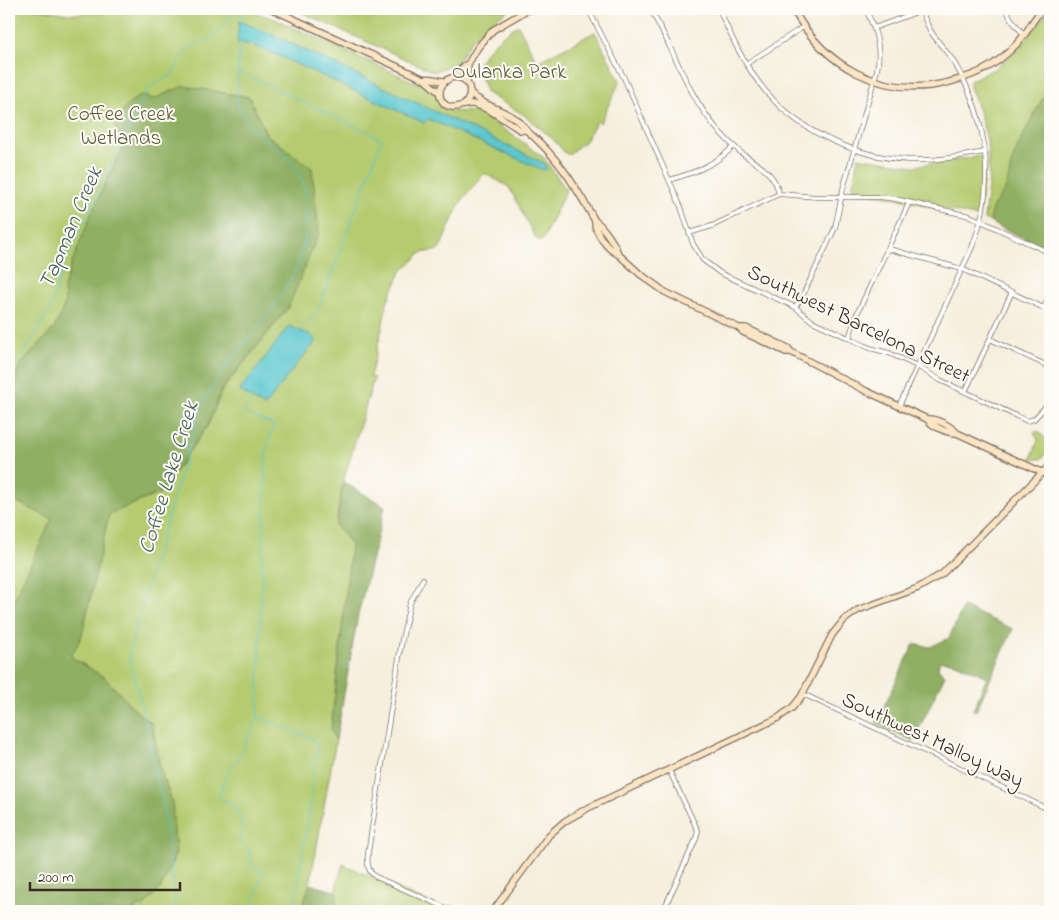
<svg xmlns="http://www.w3.org/2000/svg" width="1059" height="920" viewBox="0 0 1059 920" font-family="'Indie Flower',sans-serif">
<style>
.green{fill:#b4cb6f;stroke:#787a46}
.forest{fill:#8faf62;stroke:#656c40}
.water{fill:#5ac7cf;stroke:#4a7876}
.lines{fill:none;stroke-linecap:round;stroke-linejoin:round}
.stream{stroke:#5ac7cf;stroke-width:1}
.street-casing{stroke:#7c6f61;stroke-width:5.5}
.secondary-casing{stroke:#7c6f61;stroke-width:8}
.street{stroke:#fff;stroke-width:4}
.secondary{stroke:#fce5c4;stroke-width:5.5}
.labels{text-anchor:middle;stroke-width:4;stroke-linejoin:round;paint-order:stroke}
.park-label{font-size:21px;fill:#5f5a36;stroke:#fdfcf7}
.street-label{font-size:21px;fill:#3b2a1e;stroke:#fdfcf7}
.water-label{font-size:22px;font-style:italic;fill:#46615c;stroke:#fdfcf7}
</style>
<rect width="100%" height="100%" fill="#fdfcf7"/>
<filter id="ink" filterUnits="userSpaceOnUse"><feTurbulence type="fractalNoise" baseFrequency=".02" numOctaves="2"/><feDisplacementMap in="SourceGraphic" scale="10" xChannelSelector="R" yChannelSelector="G"/><feConvolveMatrix kernelMatrix="1 2 1 2 8 2 1 2 1" color-interpolation-filters="sRGB"/></filter>
<filter id="wash" filterUnits="userSpaceOnUse"><feTurbulence type="fractalNoise" baseFrequency=".0096" numOctaves="4" result="noise"/><feDisplacementMap in="SourceGraphic" scale="20" xChannelSelector="R" yChannelSelector="G"/><feGaussianBlur stdDeviation="1.12" result="paint"/><feColorMatrix in="noise" values="0 0 0 0 0 0 0 0 0 0 0 0 0 0 0 0 0 1.4 0 .05"/><feComposite in="paint" operator="in"/></filter>
<g filter="url(#wash)">
<rect width="100%" height="100%" fill="#f6efde"/>
<path class="green" d="M9 9H39L70 14 113 12 132 9H245L275 19 428 88 435 92 443 107 449 111 477 112 517 138 544 158 566 190 542 241 536 239 509 187 484 173 459 205 439 250 421 253 401 272 387 302 382 329 370 377 374 378 343 482 336 525 352 545 331 730 336 740 310 884 304 901 305 911H9L152 723 138 713 105 678 71 657 82 634 109 514 160 493 208 425 222 390 288 308 311 168 267 135 249 97 239 95 9 623Z
M294 9H510L484 27 470 42 457 62 434 72Z
M1050 9V250L984 219 989 178 987 139 979 111 969 84 971 80 994 69 1020 47Z
M518 25 537 62 595 32 620 81 600 123 597 121 585 141 569 154H566L553 139 524 115 487 93 476 67C486 49 500 36 518 25Z
M983 156V183L978 217 895 198 852 190 858 157 914 166Z
M1038 431 1050 443V449L1041 459H1031L1038 440 1034 433Z
M343 864 447 911H329Z"/>
<path class="forest" d="M184 86 249 97 267 135 312 168 319 233 288 308 222 390 208 425 160 493 109 514 82 635 71 657 105 678 138 713 152 723 161 771 172 801 176 853 161 888 143 907H136L134 911H9V610L52 519 9 498V395L17 378 15 375 21 364 55 327 65 304 64 287 73 260 92 212 123 147 115 127C121 113 128 102 141 95L153 99Z
M1050 86V250L991 223C988 205 998 203 1005 189 1010 179 1009 169 1013 159 1023 133 1036 110 1050 86Z
M343 482 385 506 358 615 336 740 331 730 351 545 336 525Z
M963 607 1013 629 976 711 973 710 987 677 953 662 940 661 938 668 945 675 913 741 876 723 914 644 930 647 949 638Z
M310 884 337 892 335 911H305L304 901Z"/>
<path class="water" d="M239 21 271 34 544 163 547 169 543 170 428 119 424 123 279 56 252 45 237 42Z
M289 326 311 335 315 339 314 344 296 365 266 405 263 406 240 391 241 389Z"/>
<g class="lines">
<path class="stream" d="M241 21 242 9
M238 71 382 139 317 313C313 319 305 323 299 330
M9 379 52 305 61 271 147 90 149 87 172 75 187 48C195 45 206 42 213 37 223 29 230 14 241 9
M253 398 244 411 245 413 274 425 266 450 258 716 242 752 225 777 219 796 223 800 233 804 242 822 239 843 249 850 253 868 264 871 254 898 255 911
M259 717 313 739 318 747 312 781V797L293 911
M176 911 163 801 154 771 147 727 130 660V651L143 599 200 410C230 342 311 294 306 213 306 203 306 192 303 182 290 146 248 141 237 101L239 42"/>
</g>
</g>
<g filter="url(#ink)">
<g class="lines">
<defs>
<path id="street" d="M588 9 624 78 681 207 693 244 703 260 720 273 795 307 812 321 870 348 889 353 917 366 940 380 1027 421 1034 419 1050 402
M650 9C674 48 686 93 717 129 724 137 731 144 739 151 755 164 775 171 779 194
M719 9C732 39 746 69 768 94 805 137 869 162 925 160 945 160 965 155 985 152
M1006 9 1011 19 1024 35
M874 28 925 9
M746 64 803 27
M669 180C694 173 715 165 734 146
M689 233 712 226 779 194 817 197H880L895 199 970 216 1050 253
M889 249 962 269 1050 311
M795 307 801 299 835 228 843 189 877 70C882 47 875 30 866 9
M1044 308 1050 293
M849 338 856 316 909 203
M990 339 1050 367
M965 392 1012 292
M899 406 973 245C996 185 988 120 955 64 948 52 937 42 930 30 926 23 924 16 921 9
M423 579 410 603 402 639 368 853C367 863 367 871 376 877L453 911
M803 694 1050 810
M663 911 696 839 698 831 669 770"/>
<path id="secondary" d="M272 9 424 79 440 93
M793 9C824 66 881 98 946 83 962 79 978 74 992 65 1004 57 1016 46 1025 34 1031 25 1035 16 1043 9
M454 77 465 65 468 64 478 47 493 30 527 10 536 9
M424 79C431 77 438 81 445 81
M467 83 468 64
M470 92C484 109 515 110 526 130 558 157 575 185 595 221 594 232 608 250 618 254L640 274 665 292 739 328 743 332 786 352H791
M465 104C472 96 472 82 460 78 444 73 432 95 446 105 455 111 463 103 472 104 487 106 507 122 520 130H526
M595 221C602 225 616 245 618 254
M739 328H746L788 348 791 352 866 391 927 419C933 427 947 433 957 433L1050 476
M927 419C936 418 951 426 957 433
M493 911 549 835 565 821 588 808 778 718 792 708 801 697 832 635 844 620 858 610 918 588 942 574 1050 465"/>
</defs>
<use href="#street" class="street-casing"/>
<use href="#secondary" class="secondary-casing"/>
<use href="#street" class="street"/>
<use href="#secondary" class="secondary"/>
</g>
</g>
<g class="labels">
<g class="park-label">
<text x="509" y="78">Oulanka Park</text>
<text x="121" y="120">Coffee Creek<tspan x="121" dy="24">Wetlands</tspan></text>
</g>
<g class="street-label">
<text transform="translate(859 323) rotate(26)" y="7">Southwest Barcelona Street</text>
<text transform="translate(933 739) rotate(25)" y="7">Southwest Malloy Way</text>
</g>
<g class="water-label">
<text transform="translate(69 227) rotate(-67)" y="8">Tapman Creek</text>
<text transform="translate(167 477) rotate(-73)" y="8">Coffee Lake Creek</text>
</g>
</g>
<rect width="1059" height="920" fill="none" stroke="#fdfcf7" stroke-width="30"/>
<path d="M30 882v8h150v-8" fill="none" stroke="#3b2a1e" stroke-width="2.5"/>
<text x="38" y="882" font-size="15" fill="#3b2a1e" stroke="#fdfcf7" stroke-width="4" paint-order="stroke">200 m</text>
</svg>
